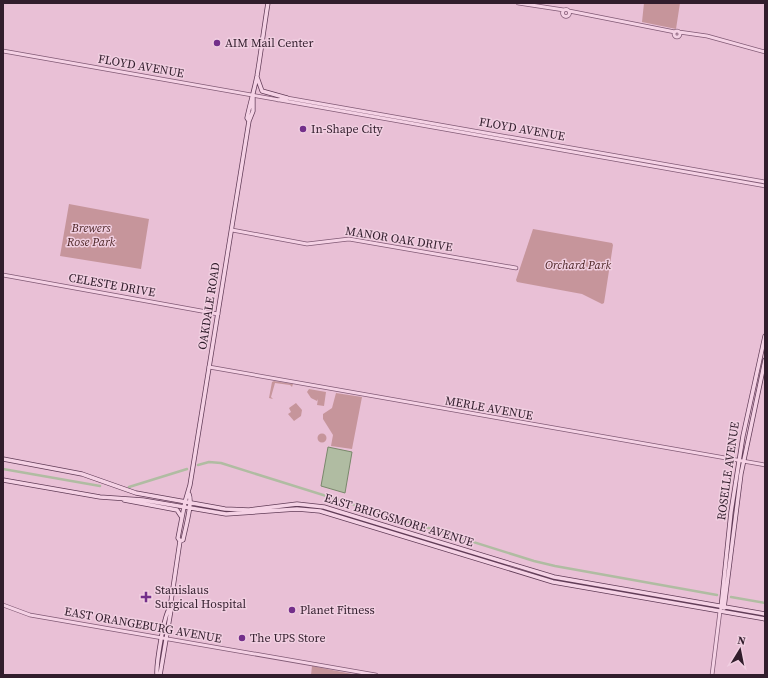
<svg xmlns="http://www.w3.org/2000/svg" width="768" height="678" viewBox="0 0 768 678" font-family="'Source Serif 4',serif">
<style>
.green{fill:#c6959b}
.water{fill:#b0bca2;stroke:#79886b}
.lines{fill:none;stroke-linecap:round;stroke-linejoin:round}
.canal{stroke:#b0bca2;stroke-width:2.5}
.tertiary-casing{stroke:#815a75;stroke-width:4.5}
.secondary-casing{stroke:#623d58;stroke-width:5}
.tertiary{stroke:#f5d2e5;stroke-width:3}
.secondary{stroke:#f5d2e5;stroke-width:3.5}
.poi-dot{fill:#732f8a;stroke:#f1cfe1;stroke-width:1.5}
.labels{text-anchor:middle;stroke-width:3;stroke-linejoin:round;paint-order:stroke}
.poi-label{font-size:12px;fill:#311d2c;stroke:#f1cfe1;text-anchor:start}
.street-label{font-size:12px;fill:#311d2c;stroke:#f1cfe1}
.park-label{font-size:12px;font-style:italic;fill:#4c2525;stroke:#f1cfe1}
</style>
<rect width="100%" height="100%" fill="#e9c0d6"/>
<path class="green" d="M644 3H680L676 29 642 22Z
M69 204 149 219 141 269 60 256Z
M533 229 612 243 613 245 604 303 602 304 582 294 517 282 516 280Z
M274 381 293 384 292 387 290 385 275 383 271 397 273 399 269 398 272 382Z
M309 389 326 392 324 406 317 405 318 399 317 401 311 398 307 392Z
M336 393 362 397 352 449 331 446 333 435 323 419V414L332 408Z
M296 403 302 410 301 416 294 421 288 414 291 412 289 408Z
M317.5 438a4.5 4.5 0 1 1 9 0a4.5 4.5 0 1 1-9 0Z
M312 666 357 675H311Z"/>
<path class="water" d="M328 447 352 452 345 493 321 486Z"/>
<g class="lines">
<path class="canal" d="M198 465 209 462 221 463 534 561 555 566 717 595
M3 469 100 486
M129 487 187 469
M731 597 765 603"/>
<defs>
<path id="tertiary" d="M518 3 564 10
M562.5 13a3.5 3.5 0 1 1 7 0a3.5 3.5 0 1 1-7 0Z
M569 11 675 32
M674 34a3 3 0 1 1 6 0a3 3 0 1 1-6 0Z
M679 32 707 36 765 52
M3 51 765 186
M278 100 287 98 765 182
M232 230 307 244 349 239 516 268
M3 275 218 314
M209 367 765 465
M3 605 30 615 376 675
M712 675 720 611"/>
<path id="secondary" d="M257 77 262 91 287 98
M249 121 247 118C250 104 254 91 257 76 261 52 264 27 268 3
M3 459 82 474 136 493 225 509 249 510 297 504 324 507 554 577 765 614
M3 480 100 497 143 500 226 514 297 509 320 511 553 582 765 619
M124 500 177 510 181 516
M180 541 183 540C185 529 193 503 189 494
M721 608 731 512 743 436 765 336
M724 608 741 474 765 360
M157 675C156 666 164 613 170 608
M160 675 171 610 170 608 180 541 178 538 185 502 190 485 249 121 253 111V96"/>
</defs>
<use href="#tertiary" class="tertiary-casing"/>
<use href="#secondary" class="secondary-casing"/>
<use href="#tertiary" class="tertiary"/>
<use href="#secondary" class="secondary"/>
</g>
<g class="poi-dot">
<circle cx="217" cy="43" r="4"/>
<circle cx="303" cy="129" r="4"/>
<path d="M144 591h4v4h4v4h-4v4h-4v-4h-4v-4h4z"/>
<circle cx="292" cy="610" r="4"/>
<circle cx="242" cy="638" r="4"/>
</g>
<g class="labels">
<g class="poi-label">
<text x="225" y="47">AIM Mail Center</text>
<text x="311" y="133">In-Shape City</text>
<text x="155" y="594">Stanislaus<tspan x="155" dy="14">Surgical Hospital</tspan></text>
<text x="300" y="614">Planet Fitness</text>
<text x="250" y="642">The UPS Store</text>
</g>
<g class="street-label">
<text transform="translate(141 66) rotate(10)" y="4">FLOYD AVENUE</text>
<text transform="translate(522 129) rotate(10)" y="4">FLOYD AVENUE</text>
<text transform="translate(399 239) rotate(9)" y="4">MANOR OAK DRIVE</text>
<text transform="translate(112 285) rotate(10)" y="4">CELESTE DRIVE</text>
<text transform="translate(209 306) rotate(-81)" y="4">OAKDALE ROAD</text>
<text transform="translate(489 408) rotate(10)" y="4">MERLE AVENUE</text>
<text transform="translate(728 471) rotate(-82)" y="4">ROSELLE AVENUE</text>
<text transform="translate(399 520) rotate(17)" y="4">EAST BRIGGSMORE AVENUE</text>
<text transform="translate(143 625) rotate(10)" y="4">EAST ORANGEBURG AVENUE</text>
</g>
<g class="park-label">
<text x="91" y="232">Brewers<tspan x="91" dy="14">Rose Park</tspan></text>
<text x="578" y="269">Orchard Park</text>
</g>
</g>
<rect width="768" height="678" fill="none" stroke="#311d2c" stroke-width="8"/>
<g transform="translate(740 650) rotate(10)" stroke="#f1cfe1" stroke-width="3" paint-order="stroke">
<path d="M0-3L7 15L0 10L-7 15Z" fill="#311d2c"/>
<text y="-6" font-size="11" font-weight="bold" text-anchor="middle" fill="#311d2c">N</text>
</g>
</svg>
